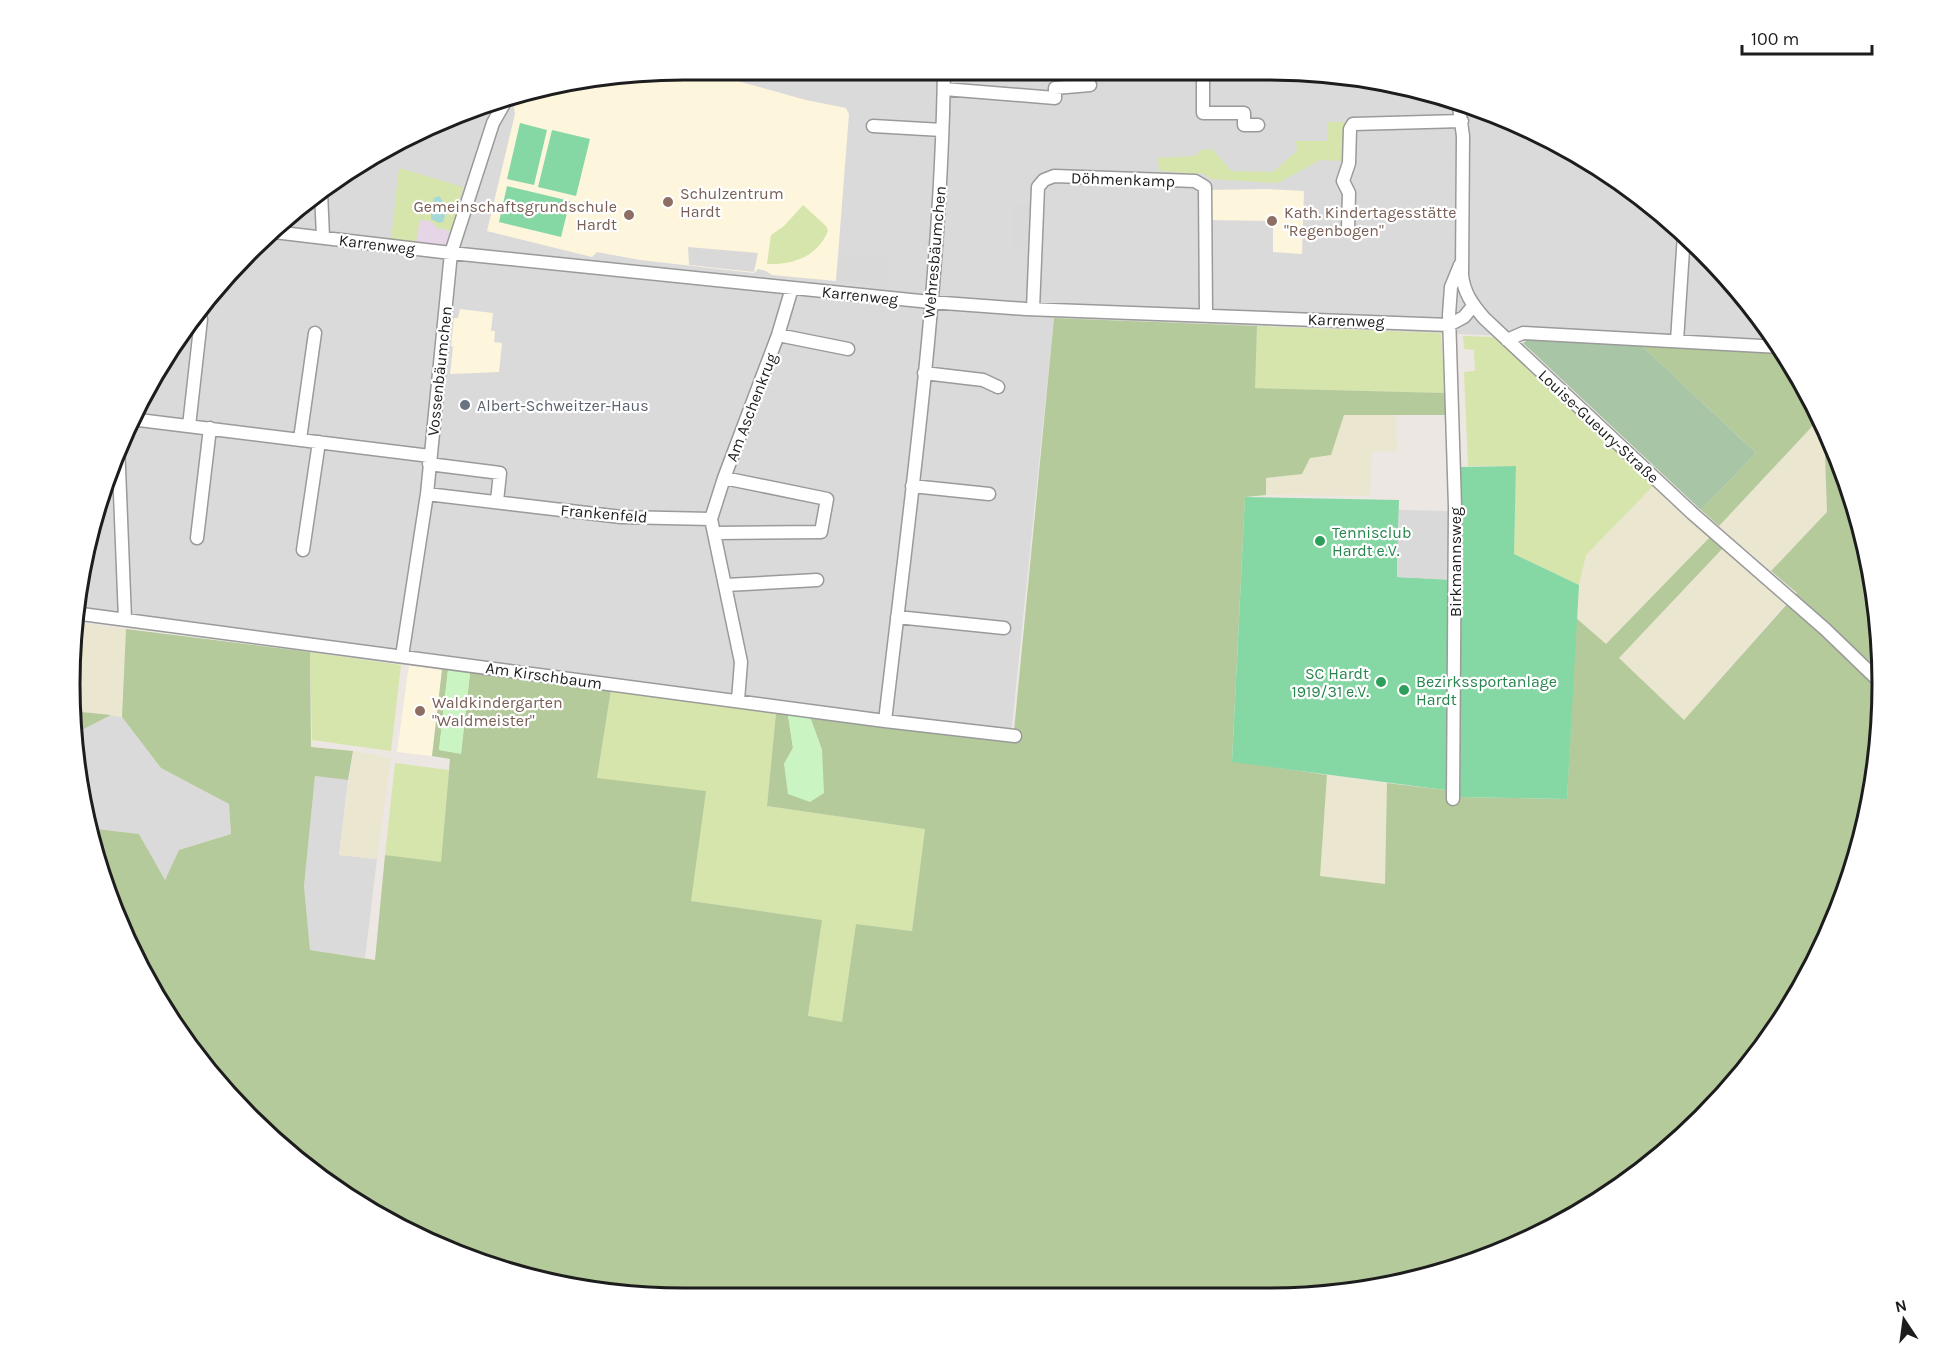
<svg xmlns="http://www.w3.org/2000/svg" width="1952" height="1368" viewBox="0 0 1952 1368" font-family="Karla,sans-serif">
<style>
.residential{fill:#dbdada}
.industrial{fill:#e5d5e6}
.education{fill:#fdf5dc}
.farmland{fill:#ebe6cf}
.grass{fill:#d6e5ab}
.forest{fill:#b4ca9a}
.cemetery{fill:#a8c5a5}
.park{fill:#caf5c2}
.pitch{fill:#85d8a4}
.parking{fill:#d9d9d9}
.water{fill:#a6d8d7}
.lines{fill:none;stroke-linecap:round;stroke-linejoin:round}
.minor-casing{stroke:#9a9a9a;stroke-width:15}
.minor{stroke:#fff;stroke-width:12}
.education-dot{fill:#8d6e63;stroke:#fff;stroke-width:2}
.worship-dot{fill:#6b7280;stroke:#fff;stroke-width:2}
.leisure-dot{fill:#2e9e5b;stroke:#fff;stroke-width:2}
.labels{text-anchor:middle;stroke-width:4.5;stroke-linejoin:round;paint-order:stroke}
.street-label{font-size:16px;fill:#1d1d1d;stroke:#fff}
.education-label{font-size:16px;fill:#785e54;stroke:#fff;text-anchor:start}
.worship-label{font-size:16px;fill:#5b616d;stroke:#fff;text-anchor:start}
.leisure-label{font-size:16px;fill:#27864d;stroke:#fff;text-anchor:start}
.rim{fill:none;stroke:#1d1d1d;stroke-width:3}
</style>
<rect width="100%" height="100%" fill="#ede7e3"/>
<path class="residential" d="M684 69H1268L1388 81 1466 102 1575 151 1703 249 1780 343 1532 337 1054 318 1011 735 503 664 74 610 116 448 152 376 221 279 343 172 448 116 525 90Z
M111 715 122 717 161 768 229 804 231 834 179 850 165 880 139 834 89 828 81 804 74 734Z
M315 776 348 780 339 855 377 859 365 958 310 950 304 886Z"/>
<path class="industrial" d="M419 220 431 221 437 228 451 231 448 240 442 245 416 242Z"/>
<path class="education" d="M684 69H716L723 77 806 100 846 108 849 114 836 281 772 275 766 271 758 269 754 273 640 260 597 252 592 257 487 231 515 114 514 109 516 96 519 92Z
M1265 189 1304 191 1302 254 1273 252V221L1209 220V190Z
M460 309 493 313 491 331H495L494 342 502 343 499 372 450 374 453 347 451 346 454 318H458Z
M409 665 442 670 432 756 397 752Z"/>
<path class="farmland" d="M1396 414 1397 451 1372 452 1370 496 1266 495V478L1302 474 1310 458 1339 433 1344 415Z
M1820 418 1824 425 1827 512 1771 571 1719 526Z
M1653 486 1710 537 1605 645 1576 618 1579 585 1586 555Z
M1722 549 1786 603 1684 720 1619 658Z
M73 622 126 629 122 717 72 711 69 684Z
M353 751 391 758 377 859 339 855Z
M1327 775 1387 783 1385 884 1319 876Z"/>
<path class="grass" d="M1327 122H1346L1343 161 1320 160 1278 183 1210 179 1205 174 1159 171 1158 158 1195 156 1201 150 1212 149 1231 171 1273 172 1297 151 1296 141H1327Z
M399 168 463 187 451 231 437 228 431 221 420 220 416 242 391 239Z
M803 205 826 226 828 231C817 257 793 265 767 264L771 235 784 226Z
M1257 326 1441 333 1445 393 1254 388Z
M1463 336 1494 337 1653 486 1586 555 1579 585 1514 554 1516 466H1468L1464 372 1475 371 1474 350 1464 349Z
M310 652 401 665 391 751 312 740Z
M611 690 776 713 767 806 925 829 912 931 856 924 842 1022 808 1017 822 920 691 901 597 778Z
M395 763 449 770 441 863 385 855Z"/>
<path class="forest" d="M1054 318 1257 326 1255 388 1445 393 1447 415H1344L1331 455 1310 458 1302 474 1266 478V495L1245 497 1232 761 1327 775 1320 876 1385 884 1387 783 1445 790 1457 797 1567 799 1576 618 1606 644 1710 537 1722 549 1619 658 1684 720 1797 593 1771 571 1827 512 1824 425 1836 449 1871 564 1883 684 1871 804 1836 920 1779 1026 1703 1119 1610 1195 1540 1235 1388 1287 1268 1299H684L564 1287 448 1252 342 1195 249 1119 173 1026 133 956 89 828 139 834 165 880 179 850 231 834 229 804 161 768 122 717 126 629 310 652 311 747 353 751 348 780 315 776 304 886 310 950 375 960 385 855 441 862 450 759 432 756 442 670H448L439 750 461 753 470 673 611 690 597 778 706 791 691 901 822 920 808 1016 842 1022 856 924 912 931 925 829 767 806 776 713 788 715 793 748 784 764 822 750 810 717 1013 741Z
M1641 345 1784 352 1820 418 1719 526 1701 510 1756 453Z
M72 711 111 715 74 734Z"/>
<path class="cemetery" d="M1532 337 1641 345 1756 453 1701 510 1523 343Z"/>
<path class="park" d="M448 670 470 673 461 754 439 750Z
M788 715 810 717 822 750 824 793 810 802 788 794 784 764 793 748Z"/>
<path class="pitch" d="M520 123 547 130 534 185 507 179Z
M552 130 590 139 576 196 538 187Z
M507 186 570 201 561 237 499 222Z
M1516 466 1514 554 1579 585 1567 799 1457 797 1445 790 1232 762 1245 497 1399 500 1397 577 1460 580V467Z"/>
<path class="parking" d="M316 196 317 221H309L308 203Z
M1013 205H1029L1028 248 1012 247Z
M688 247 758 253 754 272 689 265Z
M839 254 887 257 885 287 836 281Z
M1399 510 1452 511V580L1397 577Z
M724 593 735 656 728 647 719 600Z"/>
<path class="water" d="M439 196C446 203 447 214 443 222L439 223 431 219V206L434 198Z"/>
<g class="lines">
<defs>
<path id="minor" d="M1203 69V113H1244V125H1258
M944 89 1055 98V88L1090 85
M1458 100 1463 136 1462 275C1464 293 1472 304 1484 318L1692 513 1825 629 1883 685
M873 126 942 130
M321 192 323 237
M1348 229 1349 193 1343 181 1349 163 1350 129 1353 124 1462 121
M274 232 451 253 930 302 1026 309 1449 325 1464 317 1473 306
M1033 309 1038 187 1044 180 1054 176 1195 181 1205 187 1206 315
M778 335 848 349
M1507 340 1523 333 1782 347
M1677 341 1684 234
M924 373 983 380 998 387
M131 419 430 456
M189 426 201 319
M300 439 315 333
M118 443 125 619
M429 464 500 473 497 501
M912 486 989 494
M427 494 621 517 711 519
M715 533 821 532 827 499 724 478
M197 538 210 428
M303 550 319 442
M726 585 817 580
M74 613 885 721 1015 736
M897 617 1004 628
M402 656 427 494 451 253 493 123 509 95
M738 700 741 662 711 519 724 478 778 335 792 288
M885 721C910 505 941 286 944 69
M1453 799 1455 507 1449 315 1451 287 1460 265"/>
</defs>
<use href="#minor" class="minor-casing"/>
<use href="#minor" class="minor"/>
</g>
<g class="education-dot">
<circle cx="668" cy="202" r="6"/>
<circle cx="629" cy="215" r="6"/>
<circle cx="1272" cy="221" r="6"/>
<circle cx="420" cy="711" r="6"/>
</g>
<circle class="worship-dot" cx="465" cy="405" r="6"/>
<g class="leisure-dot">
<circle cx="1320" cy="541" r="6"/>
<circle cx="1381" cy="682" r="6"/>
<circle cx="1404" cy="690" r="6"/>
</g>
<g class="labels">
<g class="street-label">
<text transform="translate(1123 179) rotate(2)" y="6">Döhmenkamp</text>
<text transform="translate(377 244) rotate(7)" y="6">Karrenweg</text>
<text transform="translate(934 252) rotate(-85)" y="6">Wehresbäumchen</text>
<text transform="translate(860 295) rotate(6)" y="6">Karrenweg</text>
<text transform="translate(1346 320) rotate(2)" y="6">Karrenweg</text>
<text transform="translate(439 371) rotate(-84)" y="6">Vossenbäumchen</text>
<text transform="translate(751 407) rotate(-69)" y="6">Am Aschenkrug</text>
<text transform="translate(1599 426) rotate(43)" y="6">Louise-Gueury-Straße</text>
<text transform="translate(604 513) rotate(5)" y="6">Frankenfeld</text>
<text transform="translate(1455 562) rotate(-90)" y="6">Birkmannsweg</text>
<text transform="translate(544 675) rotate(8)" y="6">Am Kirschbaum</text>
</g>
<g class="education-label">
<text x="680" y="199">Schulzentrum<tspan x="680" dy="18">Hardt</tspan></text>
<text x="617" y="212" text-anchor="end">Gemeinschaftsgrundschule<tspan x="617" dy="18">Hardt</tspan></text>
<text x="1284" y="218">Kath. Kindertagesstätte<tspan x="1284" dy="18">"Regenbogen"</tspan></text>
<text x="432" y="708">Waldkindergarten<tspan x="432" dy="18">"Waldmeister"</tspan></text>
</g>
<g class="worship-label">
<text x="477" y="411">Albert-Schweitzer-Haus</text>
</g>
<g class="leisure-label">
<text x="1332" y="538">Tennisclub<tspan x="1332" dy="18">Hardt e.V.</tspan></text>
<text x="1369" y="679" text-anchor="end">SC Hardt<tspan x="1369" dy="18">1919/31 e.V.</tspan></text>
<text x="1416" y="687">Bezirkssportanlage<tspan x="1416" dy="18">Hardt</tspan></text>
</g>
</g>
<path d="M0 0H1952V1368H0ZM684 80H1268A604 604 0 0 1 1872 684V684A604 604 0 0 1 1268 1288H684A604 604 0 0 1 80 684V684A604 604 0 0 1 684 80Z" fill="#fff" fill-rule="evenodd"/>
<path class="rim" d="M684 80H1268A604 604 0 0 1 1872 684V684A604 604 0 0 1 1268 1288H684A604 604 0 0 1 80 684V684A604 604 0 0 1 684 80Z"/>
<g transform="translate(1904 1320) rotate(347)" stroke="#ffffff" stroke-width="4.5" paint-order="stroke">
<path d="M0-4.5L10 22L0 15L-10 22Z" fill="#1d1d1d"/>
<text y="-9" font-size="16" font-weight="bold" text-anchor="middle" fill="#1d1d1d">N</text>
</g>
<path d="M1742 45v9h130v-9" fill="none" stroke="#1d1d1d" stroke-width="3"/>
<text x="1751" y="45" font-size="18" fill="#1d1d1d" stroke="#ffffff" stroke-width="4.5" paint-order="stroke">100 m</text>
</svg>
